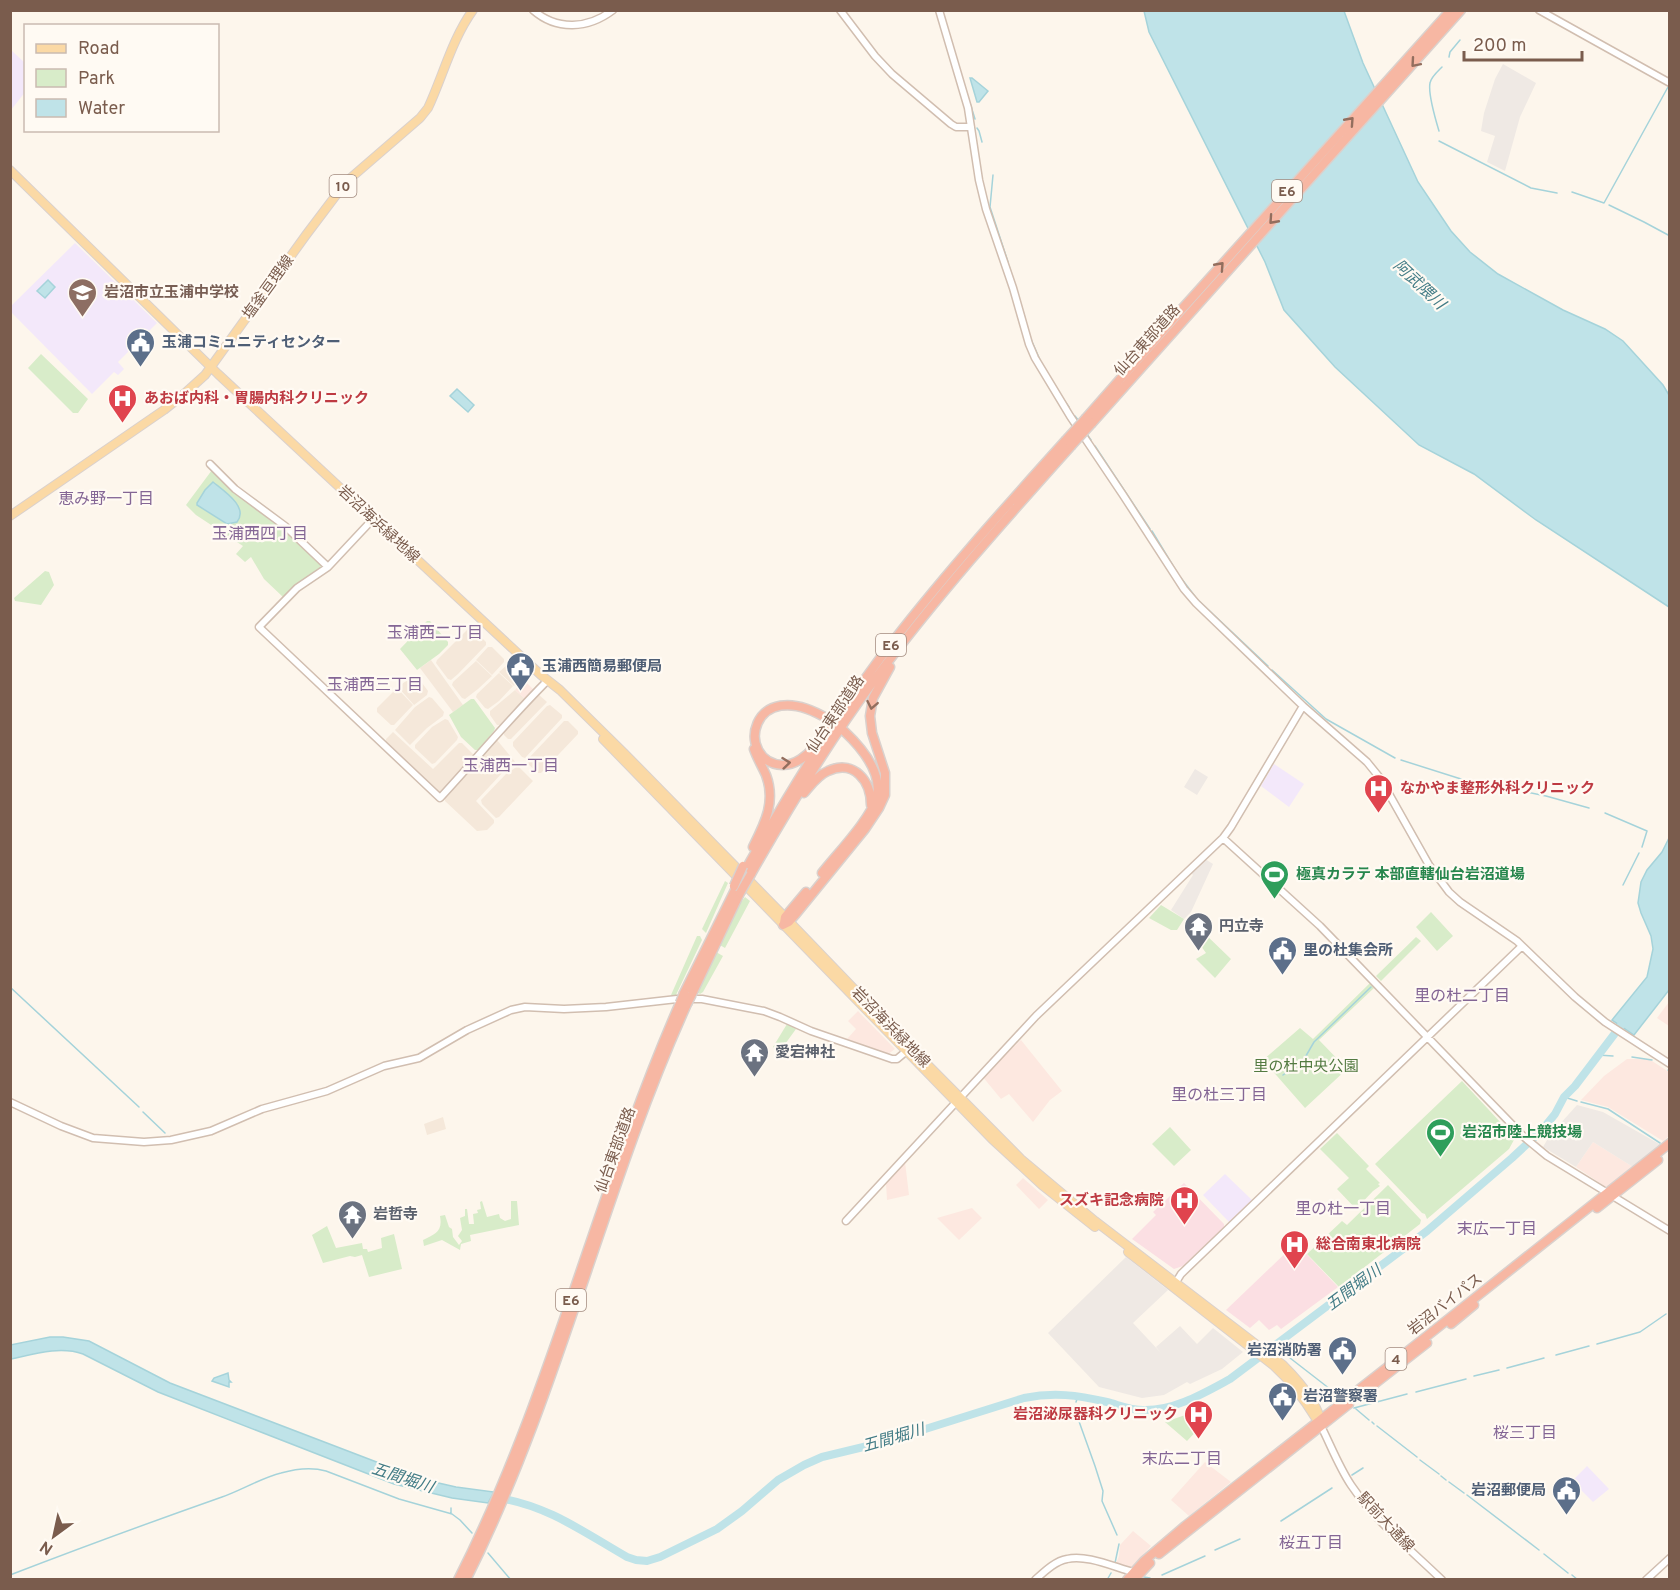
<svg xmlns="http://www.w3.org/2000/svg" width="1680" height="1590" viewBox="0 0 1680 1590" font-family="Overpass,'Noto Sans JP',sans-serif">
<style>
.residential{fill:#f5e8da}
.commercial{fill:#fde8e0}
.industrial{fill:#efe9e4}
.education{fill:#f3e8fa}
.medical{fill:#fbdfe3}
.green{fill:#d8ecc9}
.water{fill:#bfe3e8;stroke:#a5d3da;stroke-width:1.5}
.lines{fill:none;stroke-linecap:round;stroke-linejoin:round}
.stream{stroke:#a5d3da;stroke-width:1.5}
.river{stroke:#bfe3e8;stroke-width:8}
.minor-casing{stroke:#d1beb0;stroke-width:9}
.major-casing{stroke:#dad1cd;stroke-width:10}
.highway-casing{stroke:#dad1cd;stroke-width:11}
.minor{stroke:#fff;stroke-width:6}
.major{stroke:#fbd9a5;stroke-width:8}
.highway{stroke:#f7b7a3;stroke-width:8}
.highway-bridge-casing{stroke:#dad1cd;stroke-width:11;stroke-linecap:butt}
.highway-bridge{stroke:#f7b7a3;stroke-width:8}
.oneway{stroke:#936e5e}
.labels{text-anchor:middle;stroke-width:4.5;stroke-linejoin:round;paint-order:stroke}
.shield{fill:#fffaf3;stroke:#a28b7f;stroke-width:1.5}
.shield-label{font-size:14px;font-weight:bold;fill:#7a5c4d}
.street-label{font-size:15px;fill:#7a5c4d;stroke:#fffaf3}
.education-label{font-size:15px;font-weight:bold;fill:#785e54;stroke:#fffaf3;text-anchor:start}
.service-label{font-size:15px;font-weight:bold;fill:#4e5e75;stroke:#fffaf3;text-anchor:start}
.health-label{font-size:15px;font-weight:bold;fill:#be3a42;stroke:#fffaf3;text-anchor:start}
.leisure-label{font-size:15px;font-weight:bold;fill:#27864d;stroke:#fffaf3;text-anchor:start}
.worship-label{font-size:15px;font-weight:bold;fill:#5b616d;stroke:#fffaf3;text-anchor:start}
.park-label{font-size:15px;fill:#537a41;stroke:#fffaf3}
.water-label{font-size:16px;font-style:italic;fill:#437c86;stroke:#fffaf3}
.neighbourhood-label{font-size:16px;fill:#846695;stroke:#fffaf3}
</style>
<rect width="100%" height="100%" fill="#fdf6ec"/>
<path class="residential" d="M469 628H472L486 642V645L458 674 451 680 448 679 436 663 437 660Z
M488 647H492L504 659V662L492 675 476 660Z
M431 660 463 705 453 712 420 668Z
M476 661 492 676 478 689 465 699 462 698 452 685 453 682Z
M507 665H509L520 675V679L514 686 499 672Z
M499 673 513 686 499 701 488 709 485 708 476 697 477 694Z
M414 675 417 676 428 691 427 695 414 705 398 687Z
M397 688 413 705 394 725H391L377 712V708Z
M515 690 525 699 500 725H497L490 715V711Z
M538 694 547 702 511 739H508L504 735V731Z
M429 697 432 698 444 712 443 716 427 728 410 745 395 730 415 707Z
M550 705 562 715V718L525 758 522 757 513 746V742L547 706Z
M445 719 448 720 458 737 457 740 435 763 432 764 415 748V745L432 727Z
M564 721H568L578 731V734L541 773H538L527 763V760Z
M393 732 433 769 459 743H462L473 754V757L442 791H438L386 742V739Z
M497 740 516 763 503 772 476 801 494 820V823L487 830 477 831 445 801V798Z
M518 766 533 781 499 817 496 818 482 804 481 800 506 774Z
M443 1117 446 1129 427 1135 424 1124Z"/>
<path class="commercial" d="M524 680 534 690 525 699 515 690Z
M1669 1002V1026L1657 1018Z
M858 1011 895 1049 888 1054 847 1039 856 1029 848 1021Z
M1021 1040 1062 1091 1050 1100 1033 1122 1009 1094 1001 1099 982 1076Z
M1627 1059H1649L1669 1072V1136L1663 1141 1608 1107 1581 1100 1604 1076Z
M1593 1142 1633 1167 1609 1186H1604L1591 1177 1576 1167Z
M905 1162 909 1195 887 1200 886 1183Z
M1023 1178 1048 1200 1039 1209 1016 1185Z
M972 1208 982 1218 959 1240 937 1218Z
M1205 1462 1231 1482 1189 1516 1171 1500Z
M1133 1531 1151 1546 1130 1569 1116 1564 1119 1556 1120 1545Z"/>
<path class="industrial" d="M1503 64 1536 83 1520 117 1505 171 1487 162 1495 136 1481 131 1484 113 1495 79Z
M1195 769 1208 777 1197 795 1184 787Z
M1205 859 1213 864 1191 912 1184 919 1171 910 1193 875 1191 873Z
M1577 1105 1603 1112 1661 1145 1633 1167 1593 1142 1576 1167 1543 1147 1550 1135Z
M1126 1257 1168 1290 1133 1323 1161 1353 1156 1347 1180 1326 1197 1344 1213 1328 1243 1352 1222 1369 1190 1384 1187 1382 1164 1395 1142 1398 1099 1387 1048 1333Z"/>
<path class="education" d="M11 50 25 63V71L24 74 25 76 26 91 11 110Z
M75 243 157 323 118 362 124 369 118 375 114 372 92 394 11 312V306Z
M1274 764 1304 784 1289 807 1261 786Z
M1225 1174 1252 1200 1229 1222 1203 1195Z
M1587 1466 1609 1489 1593 1502 1572 1481Z"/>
<path class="medical" d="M1184 1183 1224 1224V1227L1183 1266 1174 1269 1132 1239 1156 1215 1153 1212Z
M1296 1243 1338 1287 1281 1329 1277 1325 1269 1330 1259 1320 1250 1328 1226 1310Z"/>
<path class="green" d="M41 354 88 399 78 413H73L28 368Z
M212 470 283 528 323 565 321 567 298 584 283 597 264 579 251 557 245 562 236 554 243 546 196 515 186 505Z
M45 571 49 572 54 585 41 605 15 601 14 598Z
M427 621H430L448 642V645L439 654 417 670 400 649Z
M471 699H474L495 728 494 731 478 750H475L461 737 449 715Z
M725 881 728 883 706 933 702 929Z
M745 897 750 901 725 948 718 944 735 910Z
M1161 905 1184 919 1177 930H1171L1149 918Z
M1431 912 1453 936 1437 951 1416 927Z
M1203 932 1231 959 1215 978 1196 959 1206 953 1196 939 1195 934Z
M697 936H700L702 940 675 997 671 995Z
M1416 937 1421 941 1381 981 1376 976Z
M716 952 723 956 703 992 700 994 696 992Z
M1370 983 1374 988 1319 1040 1347 1069 1305 1108 1263 1060 1300 1028 1313 1039Z
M787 1024 796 1029 780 1051 773 1047Z
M1462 1081 1515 1138 1509 1149 1427 1219 1425 1214 1422 1213 1375 1164Z
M1170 1127 1191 1150 1174 1166 1152 1144Z
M1337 1133 1369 1166 1366 1169 1380 1183 1378 1184 1380 1186 1373 1191 1356 1209 1337 1189 1349 1178 1320 1149Z
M1388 1185 1421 1220 1420 1224 1339 1287 1307 1254 1342 1221 1347 1225Z
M482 1201 487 1217 499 1214 500 1218 505 1221 511 1219V1201H517L519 1225 470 1235 471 1241 461 1244 460 1250 442 1240 424 1246 423 1240C435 1234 443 1232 440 1216L445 1215 449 1227 452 1229 453 1237 459 1245 462 1241 458 1236 462 1230 460 1218 465 1216V1209H467L469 1224H474L473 1214 478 1213 477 1210 481 1209 480 1202Z
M327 1226 336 1248 362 1243 363 1249H367L368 1252 382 1248 381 1238 394 1234 402 1269 369 1277 362 1255 355 1257 350 1256 323 1263 312 1235Z
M1191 1413 1204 1423 1187 1441 1165 1422Z"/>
<path class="water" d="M1144 11H1344L1363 63 1418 182 1451 231 1470 252 1498 274 1563 310 1605 329 1623 341 1663 385 1669 395V607L1536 520 1474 474 1419 445 1335 367 1284 310 1265 262 1149 32Z
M970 78H972L988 91 979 102H977Z
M48 280 55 287 45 298 37 291Z
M457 389 474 405 468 412 450 396Z
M213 482C224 491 249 507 237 522L227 524 197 505V503L205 490Z
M1669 838V990L1634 1035 1612 1020 1647 977 1653 949 1651 936 1641 913 1638 903 1641 882 1647 870 1662 852Z
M50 1337H63L89 1341 170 1383 421 1479 456 1487 494 1492 488 1503 452 1498 394 1484 158 1392 83 1354C60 1346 34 1354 11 1359L10 1345Z
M228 1373 229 1380 231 1382H229V1387L212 1381 214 1378Z"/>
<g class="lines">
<path class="stream" d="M1428 11V10
M1449 57 1450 52 1460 40
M970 103 975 119
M977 128 979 131 982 142
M1439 131C1436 121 1428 93 1430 83 1431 77 1438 71 1442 67
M1439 141 1531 188 1557 193
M993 175 990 207 1008 262
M1572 192 1604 203 1668 87
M1609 205 1644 222 1670 236
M1009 266 1025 318
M1030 337 1040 360
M1059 393 1069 407
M1075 416 1079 421
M1086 433 1091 440
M1095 446 1150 529
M1152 531 1178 574
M1181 578 1197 599 1268 666
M1272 670 1326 719 1395 758
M1401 760 1461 779 1546 796 1589 808
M1605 813 1647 831 1642 847
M1623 885 1639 853
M10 987 139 1107
M1598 1055 1613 1056
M1632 1057 1652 1060
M1668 1070 1670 1071
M1283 1075 1303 1061 1314 1042 1371 987
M1564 1097 1577 1101
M1581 1102 1608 1109 1660 1143
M143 1112 165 1133
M1275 1344 1281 1351 1339 1396
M1597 1344 1640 1332 1666 1314
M1556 1355 1589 1346
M1507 1368 1544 1358
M1474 1376 1499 1370
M1416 1392 1466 1379
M1076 1402 1078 1396
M1075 1406 1076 1413 1095 1466 1103 1491 1102 1501 1117 1535
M1354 1408 1407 1394
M1356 1409 1369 1420
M1372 1422 1374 1424
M1377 1426 1417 1457
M1420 1460 1439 1474
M1352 1475 1363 1468
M1441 1476 1446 1480
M1449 1482 1464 1493
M1467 1495 1539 1550
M451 1513V1508
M1281 1521 1332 1488
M1215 1550 1240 1539
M488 1553 511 1580
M1544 1554 1568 1573
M1115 1563 1119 1544
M10 1575C80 1548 151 1522 222 1497 242 1490 261 1478 281 1473 295 1469 312 1467 326 1471L399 1499 452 1514 460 1520 472 1533
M1162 1575 1205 1556
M1572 1575 1578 1580
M1144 1577 1150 1578
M1107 1580 1111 1573"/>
<path class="river" d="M498 1498C547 1505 585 1533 627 1557L636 1560 647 1561 660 1557 717 1529 742 1511 778 1480 804 1465 822 1457 884 1442 1024 1398C1054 1392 1077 1395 1107 1402 1119 1405 1130 1410 1143 1410 1174 1411 1204 1393 1230 1379L1427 1231 1512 1158 1542 1130 1555 1114 1564 1097 1575 1086 1622 1024"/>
<defs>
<path id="minor" d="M533 10C557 31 588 29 613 10
M840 10 875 56 892 74 951 124 956 127H971
M939 10 968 108 979 180 986 209 1013 288 1029 344 1035 358 1070 416 1123 495 1184 589 1196 603 1303 706 1367 762 1380 778 1429 865 1449 892 1460 902 1517 941 1575 997 1605 1022 1670 1064
M1539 10 1670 83
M210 464 235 489 285 526 328 567
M373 519 328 567 297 588 259 627 440 798C476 759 510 718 547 681
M1223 838 1320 926 1524 1137 1547 1156 1670 1231
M10 1102 61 1126 93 1138 144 1142 171 1140 211 1131 262 1109 327 1091 384 1066 419 1058 467 1030 511 1010 525 1007 564 1009 606 1007 677 999H702L764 1011 780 1017 811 1031 892 1059H897L909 1049
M846 1221 1036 1016 1223 838 1231 827 1303 706
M1173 1287 1181 1274 1522 946
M1321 1426C1331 1446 1339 1467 1351 1485 1376 1522 1411 1550 1442 1580
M1035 1580C1044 1572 1055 1561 1067 1559 1086 1554 1114 1567 1133 1572
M1646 1580 1670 1558"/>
<path id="major" d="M10 170 218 374 541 675 560 690 624 753 781 913 910 1047 1021 1159 1095 1221 1283 1365C1297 1379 1320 1405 1321 1425
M10 516 164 410 184 394 205 375 306 235 346 182 420 118 428 108C443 76 452 39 473 10
M603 739 992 1139 1042 1185 1095 1227
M1128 1252 1273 1365C1291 1381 1304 1399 1317 1420"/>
<path id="highway" d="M1086 418 1181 310 1451 10
M1092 423 1461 10
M814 747C807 756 795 765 783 765 734 763 749 671 828 719
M804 793C811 785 818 775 828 771 854 759 871 781 871 805
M753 847C765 823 776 802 766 775 762 766 757 758 754 749
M746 869C787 796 831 724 881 657 938 582 1001 512 1065 441
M822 873C836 855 872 818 877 796 882 771 861 747 844 731
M751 874C789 807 829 741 875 679 936 597 1003 522 1071 446
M784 923 785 917 806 892
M783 925 789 922 795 915 865 829 879 808 885 795V773L872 733 870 716 873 698 890 667
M684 993 736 888
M692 994 740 893
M1597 1208 1658 1160
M1451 1324 1474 1305
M1359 1396 1427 1343
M1159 1554 1349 1404
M458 1580C552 1395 597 1192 680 1003
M466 1580C559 1395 602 1192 687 1004
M1127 1580 1144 1561 1185 1526 1427 1336 1670 1143
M1134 1580 1150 1563"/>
</defs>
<use href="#minor" class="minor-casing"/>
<use href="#major" class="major-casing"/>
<use href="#highway" class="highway-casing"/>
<use href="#minor" class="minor"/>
<use href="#major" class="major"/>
<use href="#highway" class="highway"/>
<defs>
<path id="highway-bridge" d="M1065 441 1086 418
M1071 446 1092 423
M734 886 743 866
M740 893 751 874
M680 1003 684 993
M687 1004 692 994"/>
</defs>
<use href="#highway-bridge" class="highway-bridge-casing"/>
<use href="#highway-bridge" class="highway-bridge"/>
</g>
<defs><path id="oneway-chevron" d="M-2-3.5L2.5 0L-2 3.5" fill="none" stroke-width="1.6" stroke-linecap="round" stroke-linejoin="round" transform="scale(1.5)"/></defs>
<g class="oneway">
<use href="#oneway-chevron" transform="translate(1415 63) rotate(131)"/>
<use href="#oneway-chevron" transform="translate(1350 121) rotate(-48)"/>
<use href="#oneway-chevron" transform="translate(1273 220) rotate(132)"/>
<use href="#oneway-chevron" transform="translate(1220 266) rotate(-48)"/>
<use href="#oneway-chevron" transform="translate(872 705) rotate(101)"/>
<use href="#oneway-chevron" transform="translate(786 763) rotate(-6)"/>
</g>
<defs>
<symbol id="school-pin" viewBox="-11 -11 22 30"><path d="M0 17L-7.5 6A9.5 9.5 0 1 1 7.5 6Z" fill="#8d6e63" stroke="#fffaf3"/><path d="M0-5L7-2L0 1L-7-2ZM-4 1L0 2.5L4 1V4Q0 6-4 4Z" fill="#fff"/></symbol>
<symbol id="civic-pin" viewBox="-11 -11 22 30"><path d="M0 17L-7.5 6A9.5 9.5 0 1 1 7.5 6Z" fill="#5c6f8a" stroke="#fffaf3"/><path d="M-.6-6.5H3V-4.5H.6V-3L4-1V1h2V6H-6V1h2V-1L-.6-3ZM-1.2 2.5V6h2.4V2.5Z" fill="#fff"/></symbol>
<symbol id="hospital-pin" viewBox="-11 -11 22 30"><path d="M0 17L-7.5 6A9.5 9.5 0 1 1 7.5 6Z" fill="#e0444e" stroke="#fffaf3"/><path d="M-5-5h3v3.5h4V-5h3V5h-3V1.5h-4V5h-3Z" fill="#fff"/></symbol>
<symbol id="stadium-pin" viewBox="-11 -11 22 30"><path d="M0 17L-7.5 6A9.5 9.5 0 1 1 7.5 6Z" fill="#2e9e5b" stroke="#fffaf3"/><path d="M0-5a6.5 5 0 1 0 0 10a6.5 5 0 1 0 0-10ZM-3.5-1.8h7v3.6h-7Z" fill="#fff"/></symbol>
<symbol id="temple-pin" viewBox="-11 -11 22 30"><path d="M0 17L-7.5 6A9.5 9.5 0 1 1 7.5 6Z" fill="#6b7280" stroke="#fffaf3"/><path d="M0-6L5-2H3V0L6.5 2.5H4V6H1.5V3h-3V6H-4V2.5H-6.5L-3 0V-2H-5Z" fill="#fff"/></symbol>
</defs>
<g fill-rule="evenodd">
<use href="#school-pin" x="66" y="276" width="33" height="45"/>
<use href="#civic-pin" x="124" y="326" width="33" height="45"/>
<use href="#hospital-pin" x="106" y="382" width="33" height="45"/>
<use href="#civic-pin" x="504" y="650" width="33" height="45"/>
<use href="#hospital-pin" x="1362" y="772" width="33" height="45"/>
<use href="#stadium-pin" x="1258" y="858" width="33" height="45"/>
<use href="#temple-pin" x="1182" y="910" width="33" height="45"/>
<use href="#civic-pin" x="1266" y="934" width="33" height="45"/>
<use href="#temple-pin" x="738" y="1036" width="33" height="45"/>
<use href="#stadium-pin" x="1424" y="1116" width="33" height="45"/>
<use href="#hospital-pin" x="1168" y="1184" width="33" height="45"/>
<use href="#temple-pin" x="336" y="1198" width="33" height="45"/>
<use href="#hospital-pin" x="1278" y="1228" width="33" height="45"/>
<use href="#civic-pin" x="1326" y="1334" width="33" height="45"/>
<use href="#civic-pin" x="1266" y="1380" width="33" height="45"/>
<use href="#hospital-pin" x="1182" y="1398" width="33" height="45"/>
<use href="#civic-pin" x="1550" y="1474" width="33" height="45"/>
</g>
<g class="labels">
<g class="shield">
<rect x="329.5" y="175" width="27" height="22" rx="4.5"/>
<rect x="1272" y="180" width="30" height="22" rx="4.5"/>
<rect x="876" y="634" width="30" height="22" rx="4.5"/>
<rect x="556" y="1289" width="30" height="22" rx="4.5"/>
<rect x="1385.5" y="1348" width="21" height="22" rx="4.5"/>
</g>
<g class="shield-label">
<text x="343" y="191">10</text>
<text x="1287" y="196">E6</text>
<text x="891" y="650">E6</text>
<text x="571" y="1305">E6</text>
<text x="1396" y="1364">4</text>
</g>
<g class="street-label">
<text transform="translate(268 287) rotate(-54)" y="5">塩釜亘理線</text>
<text transform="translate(1147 340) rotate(-48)" y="5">仙台東部道路</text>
<text transform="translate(379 524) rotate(43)" y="5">岩沼海浜緑地線</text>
<text transform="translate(835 714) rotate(-56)" y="5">仙台東部道路</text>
<text transform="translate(891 1027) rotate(46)" y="5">岩沼海浜緑地線</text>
<text transform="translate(615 1150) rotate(-70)" y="5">仙台東部道路</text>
<text transform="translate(1445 1304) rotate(-38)" y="5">岩沼バイパス</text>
<text transform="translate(1386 1522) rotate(47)" y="5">駅前大通線</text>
</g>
<g class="education-label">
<text x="104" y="297">岩沼市立玉浦中学校</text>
</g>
<g class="service-label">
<text x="162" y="347">玉浦コミュニティセンター</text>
<text x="542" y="671">玉浦西簡易郵便局</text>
<text x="1303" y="955">里の杜集会所</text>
<text x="1322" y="1355" text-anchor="end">岩沼消防署</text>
<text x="1303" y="1401">岩沼警察署</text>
<text x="1546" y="1495" text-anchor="end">岩沼郵便局</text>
</g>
<g class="health-label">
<text x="144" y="403">あおば内科・胃腸内科クリニック</text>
<text x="1400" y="793">なかやま整形外科クリニック</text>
<text x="1164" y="1205" text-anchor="end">スズキ記念病院</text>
<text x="1316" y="1249">総合南東北病院</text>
<text x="1178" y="1419" text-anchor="end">岩沼泌尿器科クリニック</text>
</g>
<g class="leisure-label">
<text x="1296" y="879">極真カラテ 本部直轄仙台岩沼道場</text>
<text x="1462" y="1137">岩沼市陸上競技場</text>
</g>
<g class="worship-label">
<text x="1219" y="931">円立寺</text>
<text x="775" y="1057">愛宕神社</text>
<text x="373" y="1219">岩哲寺</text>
</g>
<g class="park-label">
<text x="1306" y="1071">里の杜中央公園</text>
</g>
<g class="water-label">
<text transform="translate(1420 284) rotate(43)" y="6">阿武隈川</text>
<text transform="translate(1353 1287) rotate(-37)" y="6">五間堀川</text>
<text transform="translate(893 1437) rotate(-16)" y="6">五間堀川</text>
<text transform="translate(403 1477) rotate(18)" y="6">五間堀川</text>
</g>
<g class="neighbourhood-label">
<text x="106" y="504">恵み野一丁目</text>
<text x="260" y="539">玉浦西四丁目</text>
<text x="435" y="638">玉浦西二丁目</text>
<text x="375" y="690">玉浦西三丁目</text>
<text x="511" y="771">玉浦西一丁目</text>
<text x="1462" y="1001">里の杜二丁目</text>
<text x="1219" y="1100">里の杜三丁目</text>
<text x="1343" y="1214">里の杜一丁目</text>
<text x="1497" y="1234">末広一丁目</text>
<text x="1525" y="1438">桜三丁目</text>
<text x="1182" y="1464">末広二丁目</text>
<text x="1311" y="1548">桜五丁目</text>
</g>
</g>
<rect width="1680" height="1590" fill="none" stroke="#7a5c4d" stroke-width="24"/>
<rect x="24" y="24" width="195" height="108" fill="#fffaf3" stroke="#cabbb1" stroke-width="1.5"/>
<rect x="36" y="44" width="30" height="9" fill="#fbd9a5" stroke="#cabbb1" stroke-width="1.5"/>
<text x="78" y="54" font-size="18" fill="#7a5c4d">Road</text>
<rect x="36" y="69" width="30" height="18" fill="#d8ecc9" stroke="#cabbb1" stroke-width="1.5"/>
<text x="78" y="84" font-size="18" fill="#7a5c4d">Park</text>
<rect x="36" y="99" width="30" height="18" fill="#bfe3e8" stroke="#cabbb1" stroke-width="1.5"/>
<text x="78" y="114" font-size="18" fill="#7a5c4d">Water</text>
<g transform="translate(54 1536) rotate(213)" stroke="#fffaf3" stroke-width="4.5" paint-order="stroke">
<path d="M0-4.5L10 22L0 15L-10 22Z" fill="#7a5c4d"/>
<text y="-9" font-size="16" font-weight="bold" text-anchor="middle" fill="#7a5c4d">N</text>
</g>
<path d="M1464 51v9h118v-9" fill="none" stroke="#7a5c4d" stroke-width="3"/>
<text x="1473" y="51" font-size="18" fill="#7a5c4d" stroke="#fffaf3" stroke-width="4.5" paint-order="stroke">200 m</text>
</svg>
